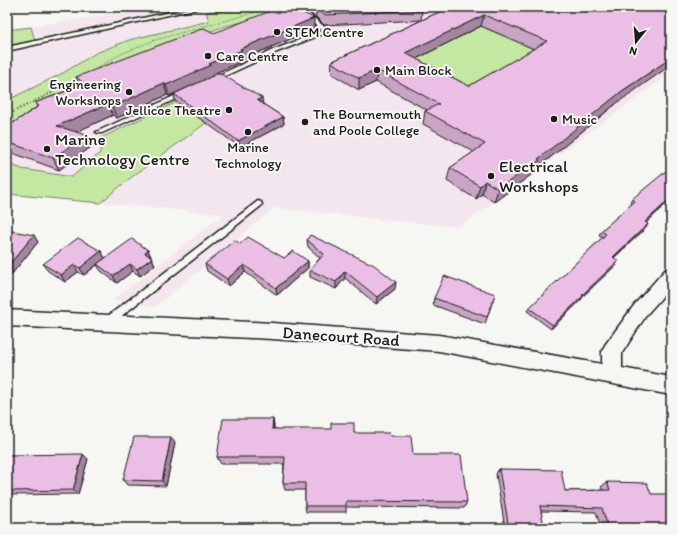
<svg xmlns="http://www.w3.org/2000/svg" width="678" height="535" viewBox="0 0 678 535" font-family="Itim,sans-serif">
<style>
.built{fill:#f3e6ee}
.green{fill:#c4e8a2;stroke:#70825f}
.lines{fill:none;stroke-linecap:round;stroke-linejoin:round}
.lane-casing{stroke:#1c1c1c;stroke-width:3}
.street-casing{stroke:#1c1c1c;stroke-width:3}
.path-far1{stroke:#1c1c1c;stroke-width:1.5;stroke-dasharray:0.5 2;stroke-linecap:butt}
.path{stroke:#1c1c1c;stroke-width:2;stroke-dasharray:1 2.5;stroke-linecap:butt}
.lane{fill:#f6f6f2;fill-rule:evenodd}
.street{fill:#f6f6f2;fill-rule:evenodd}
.wall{fill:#caa4c5;stroke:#1c1c1c;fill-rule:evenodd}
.shaded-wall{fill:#a486a0;stroke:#1c1c1c}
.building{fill:#ebbfe5;stroke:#1c1c1c;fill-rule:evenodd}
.poi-dot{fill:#1c1c1c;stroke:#f6f6f2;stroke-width:1.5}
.labels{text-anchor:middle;stroke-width:4;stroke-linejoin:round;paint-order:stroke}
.far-poi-label{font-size:14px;fill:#1c1c1c;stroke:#f6f6f2;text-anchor:start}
.poi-label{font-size:17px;fill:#1c1c1c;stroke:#f6f6f2;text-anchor:start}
.street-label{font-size:17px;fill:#1c1c1c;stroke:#f6f6f2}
</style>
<rect width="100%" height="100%" fill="#f6f6f2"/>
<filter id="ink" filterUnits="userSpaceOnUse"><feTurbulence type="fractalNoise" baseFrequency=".025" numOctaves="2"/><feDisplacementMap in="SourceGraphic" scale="8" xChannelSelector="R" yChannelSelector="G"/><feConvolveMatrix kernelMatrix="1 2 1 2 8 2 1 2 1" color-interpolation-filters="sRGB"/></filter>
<g filter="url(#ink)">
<path class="built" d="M159 7H671V73L459 227 274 208 155 307 113 300 224 214 7 194V30Z"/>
<path class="green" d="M236 7H284L263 17 222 27 145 56 74 88 7 134V90L12 98 63 73 96 53 129 40 209 21 206 12 236 9Z
M481 26 543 53 467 98 404 65Z
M31 27 35 41 7 47V30Z
M189 100 206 123 129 179 100 203 7 194V163L22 169 72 177 100 153 101 138 176 102Z"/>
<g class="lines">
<defs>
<path id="lane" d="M194 7H204L7 51V47Z
M298 7H304L306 11 328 30V32L277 52 214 81H210V79L273 50 322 31 302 13Z
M185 91 188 93 187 94 102 133H98L96 132Z
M258 201 261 202 262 204 261 206 110 325 107 326 104 325 102 322 104 319Z"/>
<path id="street" d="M671 268V287L647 314 622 353V368L671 377V395L439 351 272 339 7 326V310L272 323 439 335 602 364V351L605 345 635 304 665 270Z"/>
</defs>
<use href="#lane" class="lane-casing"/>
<use href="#street" class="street-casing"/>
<path class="path-far1" d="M91 72 119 55 155 40 274 7
M51 93 80 78"/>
<path class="path" d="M7 115 53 92"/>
<use href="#lane" class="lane"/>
<use href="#street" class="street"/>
</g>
<path class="wall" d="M315 7H420L422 10 421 20 324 25 316 17Z
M440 7H513L522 11 541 10 542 7H671L617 103 536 169 535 172 494 202 482 194 476 199 447 181 450 168 474 152 423 124 425 111 427 110 376 82 359 90 332 74 331 62 439 12ZM481 26 534 49 469 86 416 59Z
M314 29 243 59V61L213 74V76L263 104 283 117 284 124 240 147 175 101 174 94 169 96 167 95 117 118 113 115 75 132 91 147 59 170 7 151V127L37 107 35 103 79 86 76 77 214 33Z
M632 199H671L646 223V228L614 258 616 265 583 296 581 300 551 329 527 311 529 308 603 237 599 235 601 231 632 204 630 203Z
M7 230 38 242 11 275 7 274Z
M307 240 395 289 376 304 345 278 336 289 310 277V270L320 258 308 247Z
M240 244 284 258 308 261V268L277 295 245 272 229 286 207 271 205 264Z
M148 250 155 265 140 276 133 271 117 283 101 271 97 265 84 275 78 272 65 282 48 271 43 264 101 251 105 258Z
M495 294 485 324 433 305 434 298Z
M273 419 274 427V429L390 436 467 502 464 508 346 507V512H306L305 506V490H285L283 483 284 464H221L217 457Z
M175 443 166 486 127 485 123 480Z
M7 455 88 459 78 494 7 495Z
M499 469 565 491 603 490 601 487 607 482 651 494 671 528H601L596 512 541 511 544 527 543 528H505L496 474Z"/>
<path class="shaded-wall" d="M484 15 481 26 404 65 405 53Z
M314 18V29L243 59V61L213 74V76L169 96 166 85 240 49Z
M671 58V65L617 103 536 169 535 172 494 202 498 189 622 91Z
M377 70 376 82 359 90V78Z
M164 83 167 95 117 118 112 107Z
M262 98 263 105 257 100Z
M108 104 113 115 63 138 57 126Z
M283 117 284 124 240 147 238 141Z
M86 135 91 147 59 170 53 158Z
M485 181 482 194 476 199 480 186Z
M671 198V199L643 226 645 222Z
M648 224 646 228 610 261 613 257Z
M34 235 38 242 11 275 7 270V267Z
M148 250 151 257 145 253Z
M101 251 105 258 84 275 80 268Z
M152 258 155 265 140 276 137 269Z
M308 261V268L277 295 276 288Z
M618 261 616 265 580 299 582 295Z
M130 264 133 271 117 283 113 276Z
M74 265 78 272 65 282 61 275Z
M244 265 245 272 229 286 227 279Z
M345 271V278L336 289V282Z
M396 282 395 289 376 304 377 297Z
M583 296 581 300 551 329 553 325Z
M273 419 274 427V437L272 429Z
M171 437 175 443 166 486 162 481Z
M83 454 88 459 78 494 73 490Z"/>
<path class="building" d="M281 7H290L314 18 240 49 242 50 209 64 211 65 166 85 164 83 112 107 108 104 57 126 86 135 53 158 7 142V127L39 106 35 103 85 84 76 77 204 28 214 33Z
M315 7H420L422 10 324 15 315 8Z
M450 7H513L522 11 529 7H539L542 11 547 12 550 9 549 7H671V58L622 91 538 159 540 160 498 189 485 181 480 186 450 168 485 144 425 111 439 104 377 70 359 78 331 62ZM484 15 547 41 469 86 405 53Z
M219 73 262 98 257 100 283 117 238 141 174 94Z
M671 167V198L645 222 648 224 613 257 618 261 582 295 583 296 553 325 529 308 606 234 601 231 635 201 632 199Z
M7 230 34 235 7 267Z
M310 235 374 265 396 282 377 297 345 271 336 282 310 270 324 254 307 240Z
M248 237 284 258 293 251 308 261 276 288 244 265 227 279 205 264 235 240 240 244Z
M78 238 101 251 80 268 74 265 61 275 43 264Z
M132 239 148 250 145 253 152 258 137 269 130 264 113 276 97 264Z
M444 276 495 294 487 317 434 298Z
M223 419H273L272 429H331V423H354V433H389L390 436H411L413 455H461L467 502 346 501V506H305V483H283L285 457H217Z
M134 437H171L162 481 123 480Z
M83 454 73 490 7 491V455Z
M499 469 561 470 565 491 610 490 607 482 647 483 651 494H671V528H608L602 508 540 506 544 527H532V528H509Z"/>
</g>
<g class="poi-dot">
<circle cx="277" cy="32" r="4"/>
<circle cx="208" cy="56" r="4"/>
<circle cx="377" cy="70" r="4"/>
<circle cx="129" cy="92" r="4"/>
<circle cx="229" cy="110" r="4"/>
<circle cx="554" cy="119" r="4"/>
<circle cx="305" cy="122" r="4"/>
<circle cx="248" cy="132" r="4"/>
<circle cx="47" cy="149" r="4"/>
<circle cx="491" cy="176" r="4"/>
</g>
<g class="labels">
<g class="far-poi-label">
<text x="285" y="37">STEM Centre</text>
<text x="216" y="61">Care Centre</text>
<text x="385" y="75">Main Block</text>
<text x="121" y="89" text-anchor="end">Engineering<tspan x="121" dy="16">Workshops</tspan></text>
<text x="221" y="115" text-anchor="end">Jellicoe Theatre</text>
<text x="313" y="119">The Bournemouth<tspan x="313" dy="16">and Poole College</tspan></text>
<text x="562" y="124">Music</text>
<text x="248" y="152" text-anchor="middle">Marine<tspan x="248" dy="16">Technology</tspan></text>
</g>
<g class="poi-label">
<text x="55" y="145">Marine<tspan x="55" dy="20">Technology Centre</tspan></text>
<text x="499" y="172">Electrical<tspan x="499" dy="20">Workshops</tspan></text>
</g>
<g class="street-label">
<text transform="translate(341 336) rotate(4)" y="6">Danecourt Road</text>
</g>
</g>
<rect width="678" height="535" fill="none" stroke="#f6f6f2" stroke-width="24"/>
<rect x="12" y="12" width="654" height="511" fill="none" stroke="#1c1c1c" stroke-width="1.5" filter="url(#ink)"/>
<g transform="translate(636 42) rotate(197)" stroke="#f6f6f2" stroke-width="3" paint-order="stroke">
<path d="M0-3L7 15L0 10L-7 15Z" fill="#1c1c1c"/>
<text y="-6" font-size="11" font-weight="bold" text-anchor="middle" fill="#1c1c1c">N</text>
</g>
</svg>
